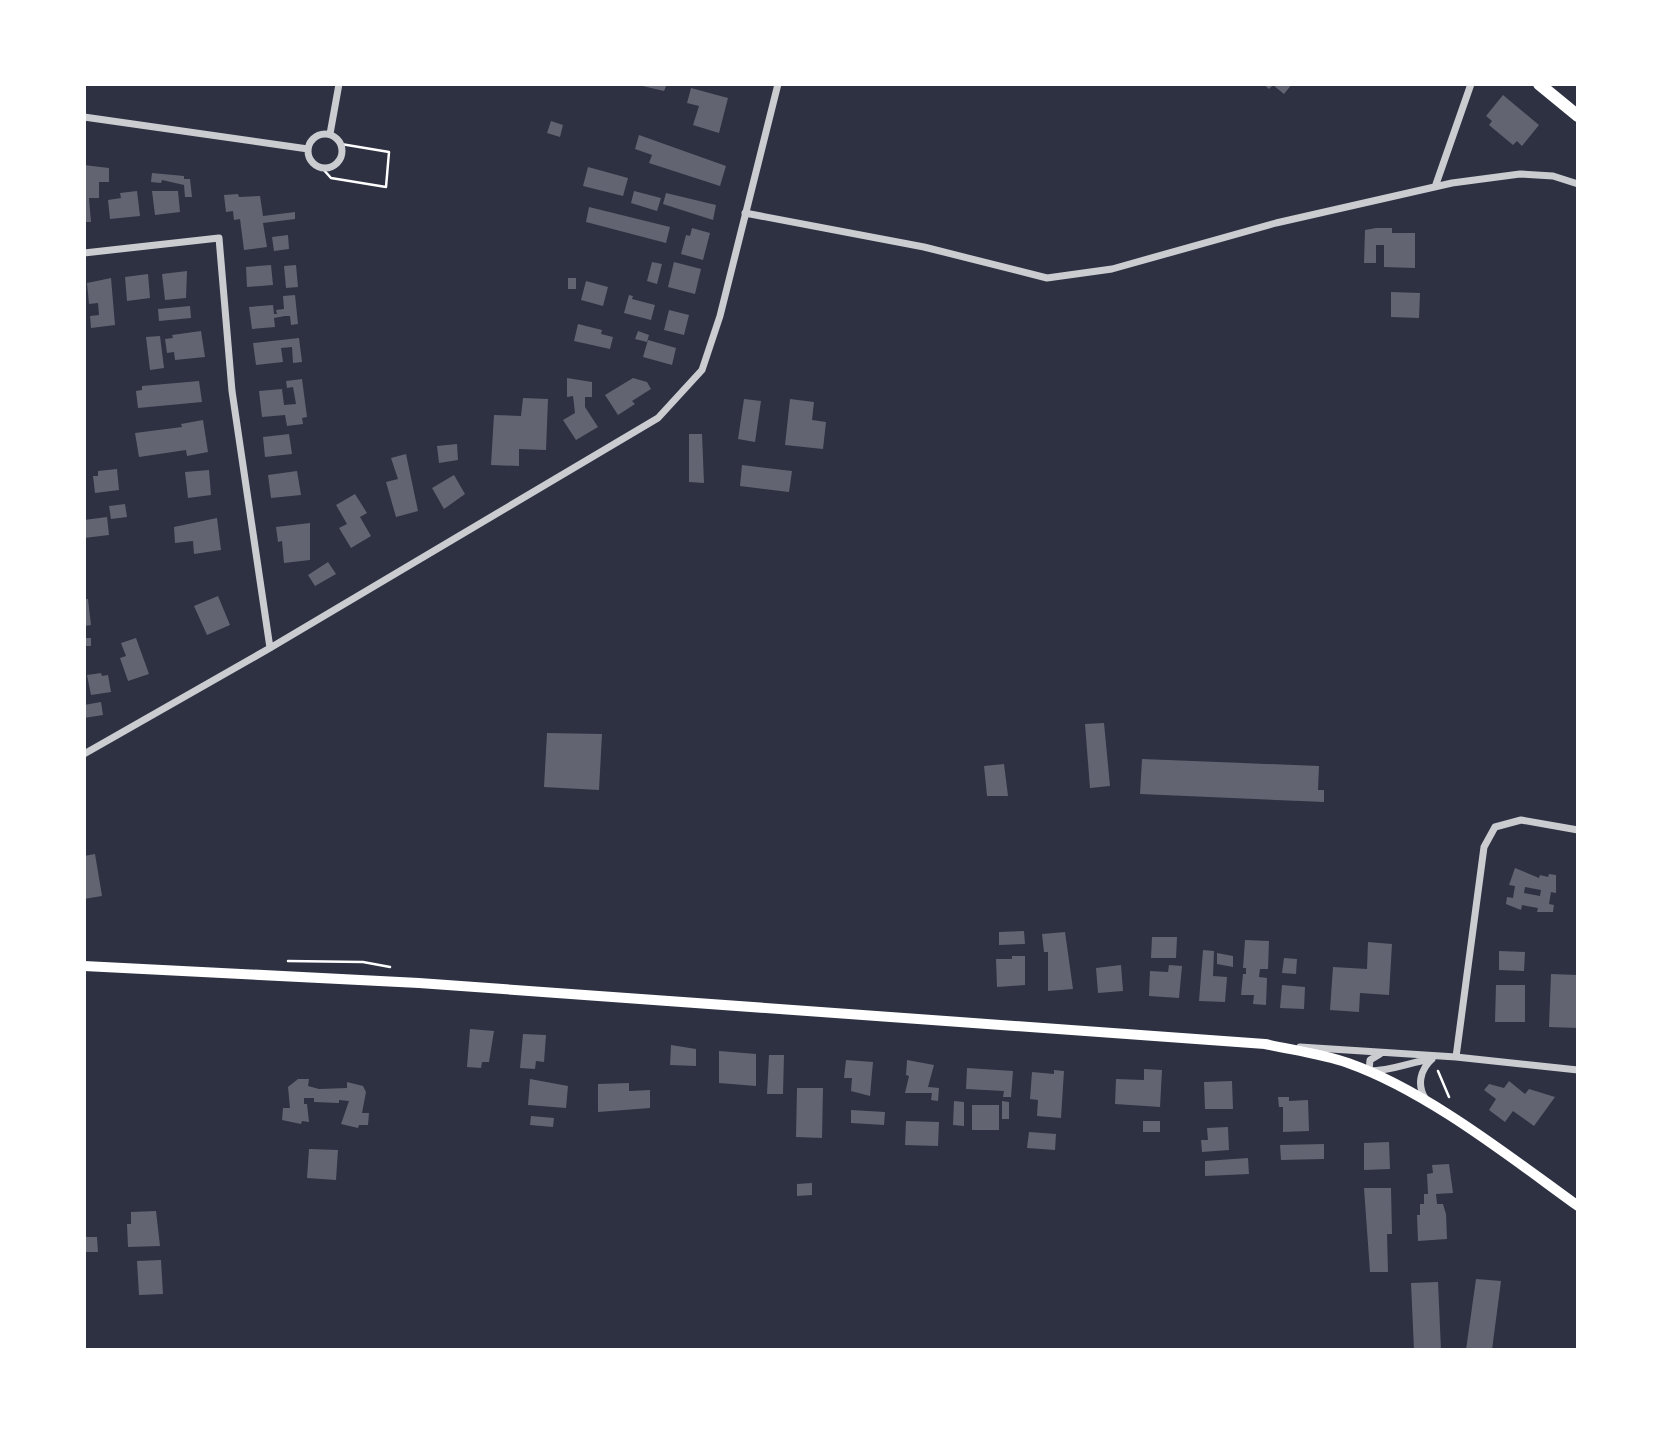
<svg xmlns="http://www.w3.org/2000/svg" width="1662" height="1434" viewBox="0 0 1662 1434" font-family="'Playfair Display',serif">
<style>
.building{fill:#626471;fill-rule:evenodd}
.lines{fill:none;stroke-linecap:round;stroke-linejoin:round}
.path{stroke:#fff;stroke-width:2.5}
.minor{stroke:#caccd0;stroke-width:7}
.secondary{stroke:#fff;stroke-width:10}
.primary{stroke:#fff;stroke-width:12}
</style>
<rect width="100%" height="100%" fill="#2d3142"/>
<path class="building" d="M634 84H667L664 91Z
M1263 84H1292L1284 94 1273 85 1269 89Z
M691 88 728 98 719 133 693 125 699 106 687 103Z
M1503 95 1539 125 1522 146 1517 141 1513 145 1489 125 1492 121 1486 116Z
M551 121 563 125 560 137 547 133Z
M639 135 726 166 720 186 649 163 652 155 635 149Z
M84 165 109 168V182H99V198H89L91 222H84Z
M588 167 628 178 623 196 583 186Z
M152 173 184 176V179H190L192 197H185L184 185 162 180 161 183 151 182Z
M137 191 140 216 110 219 108 200 121 198 120 193Z
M152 191H178L180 212 155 215Z
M634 191 661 198 657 211 631 203Z
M666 193 716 205 713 220 663 204Z
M238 194 239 197 260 196 263 216 295 212V219L263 223 267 247 244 250 240 219 234 220 233 211 226 212 224 195Z
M589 207 670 227 666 243 586 222Z
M692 228 710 233 703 260 681 254 686 235 690 236Z
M1376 228H1392V233H1415V268L1384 267V245H1376V263H1364L1365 230Z
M288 235 289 249 274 251 272 237Z
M652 262 662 264 657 284 647 281Z
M674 262 701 269 695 294 668 287Z
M271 265 273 285 247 287 246 267Z
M296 265 298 287 286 288 284 266Z
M187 271 186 298 165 300 162 274Z
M148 274 150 298 127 301 125 277Z
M111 278 115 325 91 328 90 316 99 315 98 303 89 304 87 283Z
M568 278H576V289H568Z
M586 281 608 287 603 306 581 300Z
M1391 292 1420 293 1419 318 1391 317Z
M295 295 298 324 291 325 290 316H285L274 318 275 327 252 329 249 307 273 305 274 314H277L276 310 284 309 283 296Z
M629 295 633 296 632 299 655 305 651 320 624 313Z
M190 306 191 318 159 321 158 309Z
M669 310 689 315 684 335 664 330Z
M578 324 602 330 601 334 613 337 610 349 574 341Z
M201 331 205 357 175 360 174 352 167 353 165 339 173 338 172 335Z
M638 331 649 335 647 342 635 339Z
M160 336 164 368 150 370 146 337Z
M299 338 302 362 293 363 292 347 281 348 283 362 256 365 253 343Z
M648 340 676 348 672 365 643 357Z
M567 378 592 382V397H585V407L598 427 576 440 563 420 575 413 573 396 567 397Z
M633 378 647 382 651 389 632 401 635 404 618 415 605 395Z
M302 379 307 417 302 418 303 424 287 426 285 415 262 417 259 391 282 389 284 405 296 404 293 387 287 388 286 381Z
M199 381 202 402 138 408 136 391 142 390V386Z
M523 398 548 399 546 450 519 449V466L491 465 494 415 521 416Z
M744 399 761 401 755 442 738 439Z
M790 399 814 402 812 420 826 422 823 449 785 445Z
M203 420 208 452 187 456 186 450 139 457 135 433 182 427 181 424Z
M289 434 292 454 265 457 263 437Z
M689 434H702L704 483 689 482Z
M457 444 458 460 439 463 437 446Z
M406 454 418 511 396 517 386 482 398 479 391 458Z
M742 465 792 471 789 492 740 486Z
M117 469 119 490 95 493 93 476H98V471Z
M209 470 211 495 188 498 185 472Z
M297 471 301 495 271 498 268 475Z
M454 475 465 494 444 509 432 488Z
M355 494 367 513 360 517 371 536 351 548 339 528 347 524 336 505Z
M125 504 127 517 111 519 109 506Z
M107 517 109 535 84 538V520Z
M217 518 221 550 194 554 193 541 175 543 174 527Z
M310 523V560L284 563 282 541 278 542 276 527Z
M328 562 336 574 315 586 308 575Z
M218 596 230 625 207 635 194 606Z
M84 599H88L91 625 84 626Z
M84 638H91V646H84Z
M136 638 149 674 128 681 120 658 126 656 121 643Z
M101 673 102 676 108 675 111 692 91 695 87 675Z
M101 702 103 715 84 718V705Z
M1104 723 1110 786 1090 788 1085 724Z
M547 733 602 734 599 790 544 787Z
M1142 759 1319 766 1318 790H1324V802L1140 794Z
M1004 764 1008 796H987L984 766Z
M95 854 102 896 84 899V856Z
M1515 868 1539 878 1540 875 1548 877 1549 874 1556 875V893L1551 892 1549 904 1554 905 1553 912H1537L1538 908 1522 905 1521 910 1506 904 1507 897 1513 898 1515 886 1509 885ZM1525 887 1541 890 1540 896 1524 893Z
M1024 931 1025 944 999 945V932Z
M1065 932 1073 989 1048 991V952H1044L1042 934Z
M1152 937H1177L1176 958H1151Z
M1245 940 1269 941 1268 969H1260L1259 977 1267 978 1266 1005 1253 1004 1254 995H1241L1243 974H1246V968H1243Z
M1368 942 1392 944 1389 995 1360 993 1359 1012 1330 1010 1333 967 1367 969Z
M1203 950 1214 951 1213 976 1227 977 1225 1002 1199 1001Z
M1499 951 1525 952 1524 971 1499 970Z
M1217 953 1233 956V967L1217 964Z
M1012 956H1025V985L997 987 996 959H1012Z
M1284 958 1297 959 1296 974 1282 973Z
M1121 965 1123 991 1098 993 1096 968Z
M1169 965 1182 966 1179 998 1149 996 1150 971 1168 972Z
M1551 974 1578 975V1028L1549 1027Z
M1282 985 1305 987 1304 1009 1280 1008Z
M1496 985H1525V1022H1495Z
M470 1029 494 1031 489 1062H482L481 1068 467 1067Z
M523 1034 546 1035 544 1062 536 1061 535 1069 520 1068Z
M671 1045 696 1049V1066L670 1065Z
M719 1051 756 1054V1086L719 1083Z
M769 1055H784L783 1094H767Z
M846 1060 873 1062 870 1096 851 1091 852 1078H844Z
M907 1060 934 1065 928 1087 939 1088 938 1101 931 1100 932 1093H905L909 1076 906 1075Z
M967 1068 1013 1071 1011 1097H1003L1004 1091 966 1089Z
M1144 1069 1162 1070 1160 1107 1115 1104 1116 1079 1144 1080Z
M1054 1070 1064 1071 1061 1118 1037 1116 1038 1100 1030 1099 1032 1072 1054 1074Z
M298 1079H309L308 1086 319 1089 347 1088V1082L363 1086 366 1092 362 1113H369L368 1125H359L358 1128 341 1124 349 1101 339 1100V1103L314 1102V1098H304V1104H307L309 1122 302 1121 301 1124 282 1120 283 1108H290L288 1087Z
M530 1079 568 1086 566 1108 528 1105Z
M1232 1081 1233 1109H1205L1204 1082Z
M1509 1081 1525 1094 1529 1089 1555 1097 1534 1126 1513 1111 1505 1122 1489 1110 1496 1099 1484 1090 1489 1084 1504 1088Z
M629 1083V1091L650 1090V1108L598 1112V1084Z
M797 1088H823L822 1138 796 1137Z
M1278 1097H1289V1101L1308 1100 1309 1131 1283 1132V1107H1279Z
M954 1101 964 1102V1126L953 1125Z
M1002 1101 1009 1102V1119H1002Z
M972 1105H999V1130H972Z
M851 1110 885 1112 884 1125 851 1123Z
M531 1116 554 1118 553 1127 530 1125Z
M906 1121 939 1122 938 1146 905 1145Z
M1143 1121H1160V1132H1143Z
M1228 1127 1229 1150 1202 1152 1201 1140H1208L1207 1128Z
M1029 1132 1056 1134 1055 1150 1027 1148Z
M1389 1142 1390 1169 1364 1170V1143Z
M1324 1144V1159L1281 1160 1280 1145Z
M309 1149 338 1150 336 1180 307 1178Z
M1248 1158 1249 1174 1205 1176V1161Z
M1449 1164 1453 1193 1436 1194 1437 1204H1443L1446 1214 1447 1239 1418 1241 1417 1215H1420V1204H1424V1194H1428L1427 1174 1433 1173 1432 1165Z
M812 1183V1195L797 1196V1184Z
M1364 1188H1391L1392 1234H1387L1388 1272H1370Z
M156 1211 160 1246 128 1247 127 1224H131V1212Z
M84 1237H97L98 1252H84Z
M161 1260 163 1294 139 1295 137 1261Z
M1476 1279 1501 1281 1492 1350H1466Z
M1438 1282 1441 1350H1414L1411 1283Z"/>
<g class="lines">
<path class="path" d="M322 168 331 178 386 187 389 152 341 144
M288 961 363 962 390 967
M1438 1071 1449 1097"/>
<path class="minor" d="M84 117 308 149
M308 151a17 17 0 1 1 34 0a17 17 0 1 1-34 0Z
M330 134 339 84
M1435 187 1471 84
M745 213 924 247 1047 278 1112 269 1276 223 1452 183 1520 174 1553 176 1578 184
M84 253 219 238 232 391 270 648
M84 754 270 648 658 418 702 370 720 316 778 84
M1300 1047 1456 1057 1578 1070
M1380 1054 1370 1060 1369 1071C1392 1071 1410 1062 1432 1059
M1456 1057 1484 847 1495 827 1521 820 1578 830
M1425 1098C1417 1085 1420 1070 1432 1059"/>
<path class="secondary" d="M84 966 419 983 1265 1044C1292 1050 1322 1054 1348 1063 1427 1091 1510 1157 1578 1206"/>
<path class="primary" d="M1539 84 1578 116"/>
</g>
<rect width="1662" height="1434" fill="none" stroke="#ffffff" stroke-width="172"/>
</svg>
